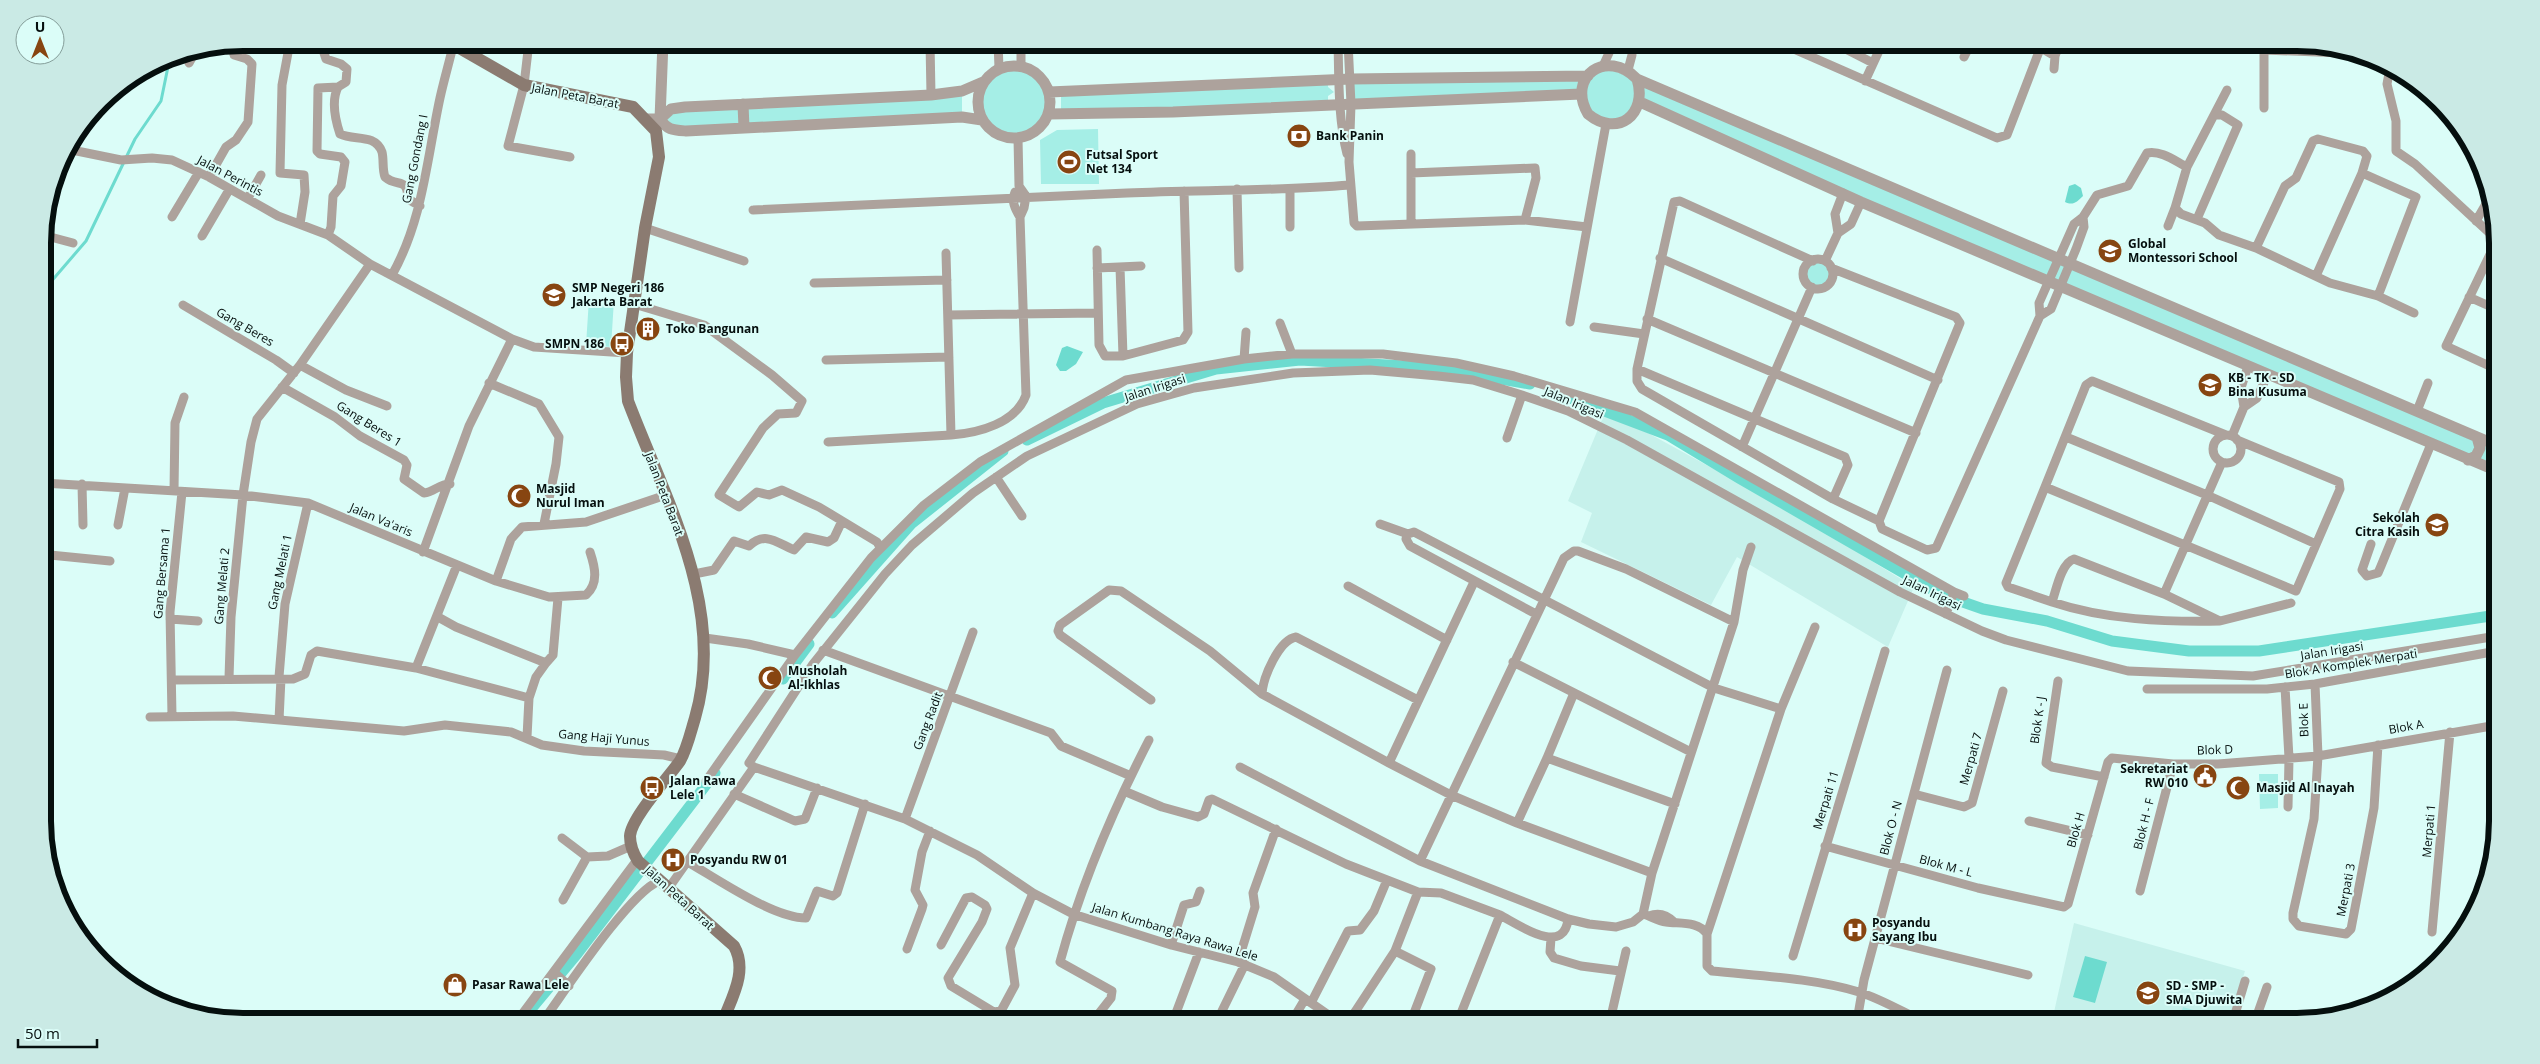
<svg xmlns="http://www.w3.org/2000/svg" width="2540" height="1064" viewBox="0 0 2540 1064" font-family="'Open Sans',sans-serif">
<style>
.built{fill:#c6f1eb}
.green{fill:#a5eee6}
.water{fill:#6ddbcf}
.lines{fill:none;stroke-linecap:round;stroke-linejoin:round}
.stream{stroke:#6ddbcf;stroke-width:3}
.canal{stroke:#6ddbcf;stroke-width:11}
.minor{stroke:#ada29c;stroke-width:9}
.tertiary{stroke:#ada29c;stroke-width:11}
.secondary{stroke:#8b7b71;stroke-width:12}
.labels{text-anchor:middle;stroke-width:4;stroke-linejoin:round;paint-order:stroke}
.street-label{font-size:12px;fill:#050f0e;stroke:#dbfdf8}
.poi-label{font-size:12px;font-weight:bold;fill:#050f0e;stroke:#dbfdf8;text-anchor:start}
.rim{fill:none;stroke:#050f0e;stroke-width:6}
</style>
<rect width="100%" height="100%" fill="#dbfdf8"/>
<path class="built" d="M1606 410 1787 509 1914 587 1888 647 1737 557 1711 605 1581 542 1592 513 1568 501Z
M2074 923 2245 971 2229 1021H2052Z"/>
<path class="green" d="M978 102a36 36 0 1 1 72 0a36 36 0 1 1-72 0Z
M1603 66 2496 445 2497 471 1640 102 1627 119H1595L1581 95 1351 104V79L1588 76Z
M1328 80V87L1334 92 1328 96V105L1061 114V92Z
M962 91V117L686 131 660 119 685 107Z
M1098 129 1099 184H1041L1040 140 1057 130Z
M1804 274a14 14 0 1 1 28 0a14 14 0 1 1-28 0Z
M589 299 614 300 611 347 586 345Z
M2259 774H2278V808L2260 809Z
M2183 1007 2227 1020V1021H2179Z"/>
<path class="water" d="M2075 184 2081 188 2083 196C2077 202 2073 206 2065 202L2069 186Z
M1067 346 1083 352 1076 364 1066 371H1060L1056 365 1062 348Z
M2085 956 2107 962 2095 1003 2073 997Z"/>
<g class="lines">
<path class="stream" d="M43 291 86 241 135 139 161 101 170 57"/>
<path class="canal" d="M1552 391 1668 435 1739 478 1940 594 1983 609 2047 621 2112 641 2189 651H2259L2497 615
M1027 440 1103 403 1216 369 1300 360 1439 368 1530 384
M832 613 911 524 1003 451
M783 679 809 644
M521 1021 577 954 715 773"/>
<path class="minor" d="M290 42 282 85 280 173 304 175 305 192 300 224
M326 42 324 53 326 59 341 64 347 69 346 82 338 87 318 88 317 151 320 154 341 157 345 162 341 186 333 196 331 227 328 235
M529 42 524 85 508 146 570 157
M930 42 931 95
M998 42 999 68
M1021 42V66
M1338 42C1339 80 1338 118 1347 154
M1348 42 1351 104 1349 162 1354 223 1357 226 1525 220 1587 227
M1778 42 1997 138 2007 135 2040 49
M1832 42 1873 63
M2031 42 2055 56 2054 69
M2055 56 2059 45
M1964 57 1969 47 1967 42
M189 63 195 52
M1603 66 1614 42
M2390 68 2387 84 2396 121V151L2415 164 2496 239
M1628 70 1632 55 1631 42
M1865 81 1883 42
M338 87C331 101 335 119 340 134 354 141 375 133 382 152 384 160 382 169 385 177 398 188 407 176 408 199L420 206
M2264 108V49
M67 149 121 160 152 158 172 160 209 177 278 216 328 235 370 264 512 339 534 347 627 353
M2187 167 2175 208 2181 214 2205 223 2219 235 2256 248 2330 283 2378 296 2414 313
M1411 173 1535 168 1536 178 1525 220
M2362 173 2416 197 2378 296
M209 177 226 147 236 140 248 122 252 64 247 59 234 55 233 45
M1237 189 1239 268
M1290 190V227
M1015 192C1011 201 1015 209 1020 217
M248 198 261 175
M753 210C878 204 1003 198 1127 193 1202 190 1276 191 1350 185
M172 217 199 172
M2197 219 2238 125 2222 115H2215
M2476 221 2490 197
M1411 224V154
M2168 226 2175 208
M645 228 744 261
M1838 233 1835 214 1843 193
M43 235 73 243
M202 236 229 190
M2496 242 2446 346 2496 369
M2256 248 2285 186 2296 178 2313 141 2318 139 2363 151 2367 156 2362 173 2316 276
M1097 250 1099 345 1105 356H1123L1183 340 1188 332 1184 191
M1660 258 1938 380
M1803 274a15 15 0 1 1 30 0a15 15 0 1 1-30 0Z
M1813 261 1680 201 1674 202 1637 369V381L1642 389 1833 499 1879 521
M1825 261 1838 233 1851 224 1861 202
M1120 267 1123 356
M1097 268 1141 266
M1831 268 1956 317 1960 323 1879 521 1882 529 1927 550 1936 548 2040 316 2039 303 2074 224 2083 217 2097 195 2128 186 2147 153C2161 150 2175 161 2187 167L2227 90
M392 275C423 220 427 158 440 98 444 80 449 63 453 46
M814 283 947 280
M2469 297 2496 309
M634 304 704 325 772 375 802 401 796 413 778 414 763 428 719 495 739 507 757 492 769 495 782 490 819 507 877 542 880 547
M183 305 276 360 294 373
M948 315 1098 313
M2040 316 2051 309 2076 249 2084 227 2083 217
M1647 319 1916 433
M1570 322 1606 124
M1280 323 1292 354
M1594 327 1644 334
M1244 359 1246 332
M826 360 949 357
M300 365 346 390 387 406
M1637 369 1845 457 1848 465 1833 499
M489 383 539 404 559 437 556 464 544 524
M282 387 335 417 360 436 404 460 407 465 404 479 424 493C434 492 439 484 450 484
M2244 407 2257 398 2268 374
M2417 411 2428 383
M951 435C979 433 1016 423 1026 395L1020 217 1024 208 1026 196 1019 186 1018 138
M2213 449a14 14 0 1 1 28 0a14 14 0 1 1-28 0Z
M2232 436 2244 407 2241 388 2248 366
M2066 437 2207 495 2316 544
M1507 438 1522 395
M828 442 951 435 946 253
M1742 447 1812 287
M996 477 1022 516
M43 483 243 495 308 503 496 581 549 597 586 595C599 583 595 567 590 552
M82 484 83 525
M2045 487 2086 385 2092 381 2226 435
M174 491 175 423 184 397
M1380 524 1408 534 1414 532 1714 688 1781 709
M118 525 125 488
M1408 534 1406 539 1410 546 1536 614
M2371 544 2362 570 2367 576 2378 573 2381 566 2431 444
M44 549 50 555 110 561
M423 552 469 426 512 339
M694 574 714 570 734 541 749 546C765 531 776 542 794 550L806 537 828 542 834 538 842 521
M496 581 511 539 522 527 586 522 666 495
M1348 586 1447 640
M2164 594 2222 462
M2052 602 2008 587 2006 583 2045 487 2296 591 2340 489 2339 482 2237 440
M1946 614 1954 592 1964 596
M438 617 456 627 546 663 553 655 558 598
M170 619 198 621
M2220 621C2164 622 2106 620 2052 602 2056 591 2061 563 2074 559L2164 594 2220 621 2291 603
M1815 627 1781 709 1707 934V966L1712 971C1760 976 1813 978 1859 992 1881 999 1901 1011 1922 1021
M705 638 748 644 795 655
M823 650 1051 733 1061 746 1131 776
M1513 662 1691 752
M416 668 457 565
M279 677 285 604 308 503
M229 678 231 617 243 495 251 442 257 419 300 365 370 264
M173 680 293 679 305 674 311 655 317 651 416 668 529 698 527 737
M2058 681 2046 763 2052 767 2104 777
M2315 684 2318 756 2314 819 2293 913V919L2299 926 2346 934 2351 929 2374 808 2378 745
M2285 687 2289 758 2288 807
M2147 689H2267L2315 684 2497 651
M1262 694C1263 677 1279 640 1296 637L1418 700
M529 698 536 677 546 663
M1151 700 1060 635 1058 631 1060 625 1109 590 1121 591 1210 651 1262 694 1389 763 1451 795 1517 823 1652 873
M172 716 170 612 182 492
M150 717 233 716 404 731 445 725 511 732 542 745 584 751 664 755 681 759
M279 720 281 678
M1547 758 1675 804
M1389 763 1474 582
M1240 767 1420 861 1568 919 1589 924 1616 927 1633 922 1643 914 1652 873 1734 622 1743 570 1751 547
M706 781 795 655 871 558 924 505 980 462 1126 380 1244 359 1292 354H1383L1456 363 1514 376 1635 412 1954 592
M1124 791 1162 807 1198 817 1204 814 1209 800 1212 799 1346 864 1418 892 1441 893 1500 915
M734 794 795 821 805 819 817 788
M1914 794 1964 807 1972 803 2003 691
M905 819 973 632
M2029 821 2088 835
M1517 823 1547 758 1574 693
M562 838 587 857 608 856 631 846
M1825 846 1978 888 2064 907 2068 904 2108 762 2112 758 2173 764H2218L2318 756 2497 725
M686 861C716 878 773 918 806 918L817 891 833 896 837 893 865 804
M1420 861 1564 558 1574 551H1578L1626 569 1734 622
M668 889 754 767
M2140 891 2173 764
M563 900 587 857
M1643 914C1651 916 1657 921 1666 922 1680 924 1698 921 1707 934
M1649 916C1659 912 1667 915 1674 922
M2432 932 2450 732
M1551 938 1550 952 1554 958 1581 966 1620 971
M1875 938 2028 975
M941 945 966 898 972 897 985 905 987 909 982 922 948 978 951 986 994 1012 1001 1011 1015 985 1010 948 1033 893
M1171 945 1184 905 1196 902 1200 891
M907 949 922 909 923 905 915 890 922 852 930 831
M1395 951 1431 969 1411 1021
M1793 956 1885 651
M1238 962 1255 907 1253 893 1276 829
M555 973 569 986
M1311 1003 1348 931 1360 930 1374 911 1387 880
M517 1021 637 860
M543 1021C565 991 628 894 659 881
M1093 1021 1111 998 1112 991 1060 962C1080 888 1114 808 1149 740
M1173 1021 1199 952
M1221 1021 1222 1011 1245 964
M1292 1021 1305 999
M1337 1021 1274 977 1238 962 1171 945 1073 914 1033 893 977 855 905 819 754 767 749 763 813 664 885 574 912 545 973 493 1027 456 1137 404 1194 388 1293 373 1370 370 1438 376 1473 380 1522 395 1568 411 1627 440 1900 592 1982 631 2006 640 2128 671 2253 676 2497 636
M1349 1021 1395 951 1418 892
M1458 1021 1500 915C1519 925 1564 957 1568 919
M1610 1021 1626 951
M1857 1021 1864 980 1947 670
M2233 1021 2245 981
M2255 1021 2267 987"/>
<path class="tertiary" d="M2225 42 2264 49 2342 52
M978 102a36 36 0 1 1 72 0a36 36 0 1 1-72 0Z
M1637 79C1648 115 1617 138 1588 114 1566 76 1607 48 1637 79L2496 445
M1049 92 1351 79 1588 76
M1640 102 1861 202 2497 471
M743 104 744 128
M1049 114 1173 112 1581 94
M646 119H660L671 109 685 107 931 95 962 91 983 82
M660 119C667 130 673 130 686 131L962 117 982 120
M660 119 663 42
M2468 460 2476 456 2480 448 2477 437"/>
<path class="secondary" d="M449 42 524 85 633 107 656 131 659 157 645 228 627 353 626 377 628 401C666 501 727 608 695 718 691 731 687 749 680 761 668 778 631 818 630 836 630 846 633 853 638 861L734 946C748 971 732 997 723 1021"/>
</g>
<defs>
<symbol id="bank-disc" viewBox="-11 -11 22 22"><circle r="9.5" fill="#874511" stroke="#dbfdf8"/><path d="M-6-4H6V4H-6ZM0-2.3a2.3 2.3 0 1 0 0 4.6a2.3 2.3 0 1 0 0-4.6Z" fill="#fff"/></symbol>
<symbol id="stadium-disc" viewBox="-11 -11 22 22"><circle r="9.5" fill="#874511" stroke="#dbfdf8"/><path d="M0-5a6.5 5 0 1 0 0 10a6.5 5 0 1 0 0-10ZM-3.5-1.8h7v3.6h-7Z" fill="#fff"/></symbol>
<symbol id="school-disc" viewBox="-11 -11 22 22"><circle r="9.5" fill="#874511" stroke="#dbfdf8"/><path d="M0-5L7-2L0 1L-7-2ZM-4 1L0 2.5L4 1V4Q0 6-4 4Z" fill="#fff"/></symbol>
<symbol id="building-disc" viewBox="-11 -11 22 22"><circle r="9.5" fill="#874511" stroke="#dbfdf8"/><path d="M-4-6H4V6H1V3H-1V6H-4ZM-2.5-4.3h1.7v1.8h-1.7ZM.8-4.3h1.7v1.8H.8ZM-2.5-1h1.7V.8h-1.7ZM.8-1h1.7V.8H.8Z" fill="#fff"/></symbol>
<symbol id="bus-disc" viewBox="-11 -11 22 22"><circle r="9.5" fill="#874511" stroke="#dbfdf8"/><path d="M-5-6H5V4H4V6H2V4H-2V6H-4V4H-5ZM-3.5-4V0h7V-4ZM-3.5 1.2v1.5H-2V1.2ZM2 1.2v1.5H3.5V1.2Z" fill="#fff"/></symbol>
<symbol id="mosque-disc" viewBox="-11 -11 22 22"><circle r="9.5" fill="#874511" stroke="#dbfdf8"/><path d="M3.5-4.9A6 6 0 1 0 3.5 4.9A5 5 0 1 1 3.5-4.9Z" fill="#fff"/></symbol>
<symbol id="civic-disc" viewBox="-11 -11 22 22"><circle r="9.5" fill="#874511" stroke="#dbfdf8"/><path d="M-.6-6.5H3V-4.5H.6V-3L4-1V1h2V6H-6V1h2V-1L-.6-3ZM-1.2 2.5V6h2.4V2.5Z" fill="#fff"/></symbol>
<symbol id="hospital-disc" viewBox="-11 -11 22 22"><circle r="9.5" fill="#874511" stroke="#dbfdf8"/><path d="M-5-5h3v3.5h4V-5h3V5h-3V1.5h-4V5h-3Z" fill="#fff"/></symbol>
<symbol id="shop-disc" viewBox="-11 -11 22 22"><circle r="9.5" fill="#874511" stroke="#dbfdf8"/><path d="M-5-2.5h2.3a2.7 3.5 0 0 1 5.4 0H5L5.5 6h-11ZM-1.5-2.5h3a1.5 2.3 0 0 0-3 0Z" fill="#fff"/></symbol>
</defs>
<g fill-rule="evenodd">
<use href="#bank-disc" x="1285" y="122" width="28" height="28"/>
<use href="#stadium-disc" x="1055" y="148" width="28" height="28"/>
<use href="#school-disc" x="2096" y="237" width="28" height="28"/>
<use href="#school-disc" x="540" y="281" width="28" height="28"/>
<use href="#building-disc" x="634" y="315" width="28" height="28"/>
<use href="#bus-disc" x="608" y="330" width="28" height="28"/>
<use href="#school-disc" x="2196" y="371" width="28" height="28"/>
<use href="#mosque-disc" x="505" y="482" width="28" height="28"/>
<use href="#school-disc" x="2423" y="511" width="28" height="28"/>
<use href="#mosque-disc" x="756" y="664" width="28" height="28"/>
<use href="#civic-disc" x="2191" y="762" width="28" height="28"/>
<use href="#bus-disc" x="638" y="774" width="28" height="28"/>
<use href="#mosque-disc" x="2224" y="774" width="28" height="28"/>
<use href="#hospital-disc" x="659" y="846" width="28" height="28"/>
<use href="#hospital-disc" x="1841" y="916" width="28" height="28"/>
<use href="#shop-disc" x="441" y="971" width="28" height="28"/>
<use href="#school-disc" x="2134" y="979" width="28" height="28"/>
</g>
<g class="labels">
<g class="street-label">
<text transform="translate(575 96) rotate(11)" y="4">Jalan Peta Barat</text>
<text transform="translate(415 159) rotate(-79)" y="4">Gang Gondang I</text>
<text transform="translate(230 176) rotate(28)" y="4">Jalan Perintis</text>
<text transform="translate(245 327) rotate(30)" y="4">Gang Beres</text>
<text transform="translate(1155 388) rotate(-18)" y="4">Jalan Irigasi</text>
<text transform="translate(1574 403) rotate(23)" y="4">Jalan Irigasi</text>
<text transform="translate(369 424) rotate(32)" y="4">Gang Beres 1</text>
<text transform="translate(664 494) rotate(69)" y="4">Jalan Peta Barat</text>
<text transform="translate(381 520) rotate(23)" y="4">Jalan Va'aris</text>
<text transform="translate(280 572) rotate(-78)" y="4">Gang Melati 1</text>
<text transform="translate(162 573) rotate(-85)" y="4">Gang Bersama 1</text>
<text transform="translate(222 586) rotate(-85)" y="4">Gang Melati 2</text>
<text transform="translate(1932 593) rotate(26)" y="4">Jalan Irigasi</text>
<text transform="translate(2332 651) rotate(-9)" y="4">Jalan Irigasi</text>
<text transform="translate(2351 664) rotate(-9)" y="4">Blok A Komplek Merpati</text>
<text transform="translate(2038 720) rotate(-82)" y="4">Blok K - J</text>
<text transform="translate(2304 720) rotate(-92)" y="4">Blok E</text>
<text transform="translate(928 721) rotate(-69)" y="4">Gang Radit</text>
<text transform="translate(2406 727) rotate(-10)" y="4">Blok A</text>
<text transform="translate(604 738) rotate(5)" y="4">Gang Haji Yunus</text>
<text transform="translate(2215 750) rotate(-2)" y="4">Blok D</text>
<text transform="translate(1971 759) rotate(-74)" y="4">Merpati 7</text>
<text transform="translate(1826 800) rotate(-73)" y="4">Merpati 11</text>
<text transform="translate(2144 824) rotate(-76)" y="4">Blok H - F</text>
<text transform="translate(1891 828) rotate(-75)" y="4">Blok O - N</text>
<text transform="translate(2076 830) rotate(-74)" y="4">Blok H</text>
<text transform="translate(2429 831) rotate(-85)" y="4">Merpati 1</text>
<text transform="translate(1946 866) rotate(15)" y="4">Blok M - L</text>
<text transform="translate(2346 890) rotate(-79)" y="4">Merpati 3</text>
<text transform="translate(679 898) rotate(42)" y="4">Jalan Peta Barat</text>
<text transform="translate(1175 932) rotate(17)" y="4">Jalan Kumbang Raya Rawa Lele</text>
</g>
<g class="poi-label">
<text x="1316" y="140">Bank Panin</text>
<text x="1086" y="159">Futsal Sport<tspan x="1086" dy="14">Net 134</tspan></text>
<text x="2128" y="248">Global<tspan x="2128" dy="14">Montessori School</tspan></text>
<text x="572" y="292">SMP Negeri 186<tspan x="572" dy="14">Jakarta Barat</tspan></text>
<text x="666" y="333">Toko Bangunan</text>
<text x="604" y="348" text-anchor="end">SMPN 186</text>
<text x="2228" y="382">KB - TK - SD<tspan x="2228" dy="14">Bina Kusuma</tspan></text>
<text x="536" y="493">Masjid<tspan x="536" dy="14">Nurul Iman</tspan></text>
<text x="2420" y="522" text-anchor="end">Sekolah<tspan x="2420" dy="14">Citra Kasih</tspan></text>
<text x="788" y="675">Musholah<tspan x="788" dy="14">Al-Ikhlas</tspan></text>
<text x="2188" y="773" text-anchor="end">Sekretariat<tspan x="2188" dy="14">RW 010</tspan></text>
<text x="670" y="785">Jalan Rawa<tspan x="670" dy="14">Lele 1</tspan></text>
<text x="2256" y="792">Masjid Al Inayah</text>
<text x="690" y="864">Posyandu RW 01</text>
<text x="1872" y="927">Posyandu<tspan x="1872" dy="14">Sayang Ibu</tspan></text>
<text x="472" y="989">Pasar Rawa Lele</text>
<text x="2166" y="990">SD - SMP -<tspan x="2166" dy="14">SMA Djuwita</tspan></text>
</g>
</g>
<path d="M0 0H2540V1064H0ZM243 51H2297A192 192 0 0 1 2489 243V821A192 192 0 0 1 2297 1013H243A192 192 0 0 1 51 821V243A192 192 0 0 1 243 51Z" fill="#caeae5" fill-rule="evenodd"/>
<path class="rim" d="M243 51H2297A192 192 0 0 1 2489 243V821A192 192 0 0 1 2297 1013H243A192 192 0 0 1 51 821V243A192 192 0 0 1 243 51Z"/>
<g transform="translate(40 40)"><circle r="24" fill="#dbfdf8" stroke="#859e9a"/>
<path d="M0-4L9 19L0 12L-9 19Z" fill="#874511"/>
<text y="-8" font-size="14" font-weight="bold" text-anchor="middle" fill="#050f0e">U</text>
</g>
<path d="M18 1039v8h79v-8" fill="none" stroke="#050f0e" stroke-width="2.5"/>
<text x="25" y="1039" font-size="15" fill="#050f0e" stroke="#dbfdf8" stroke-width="4" paint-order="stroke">50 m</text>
</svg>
